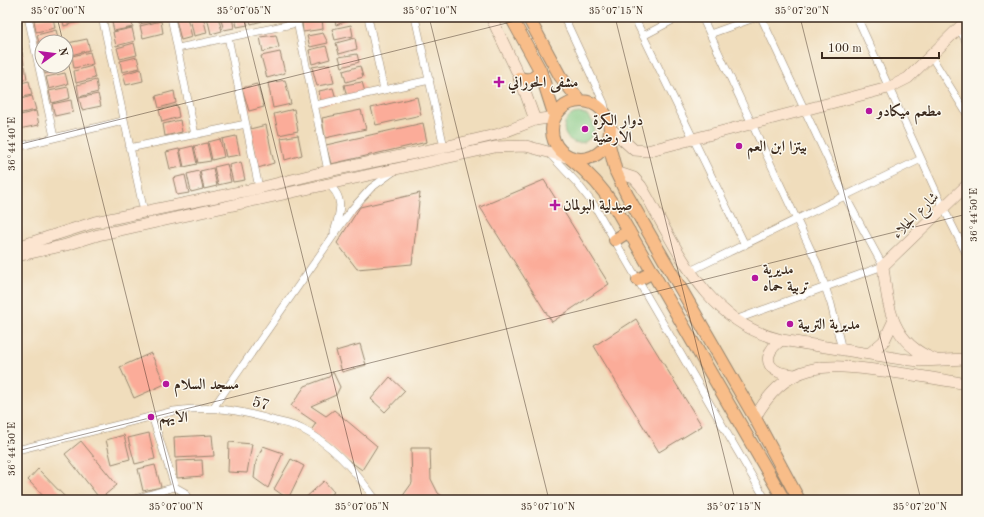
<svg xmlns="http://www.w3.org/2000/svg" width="984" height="517" viewBox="0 0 984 517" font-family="'Old Standard TT',Amiri,serif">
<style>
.green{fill:#82c883;stroke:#5e7950}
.building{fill:#fbac99}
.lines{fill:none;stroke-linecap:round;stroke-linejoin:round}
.street-casing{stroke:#96846d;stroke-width:8}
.secondary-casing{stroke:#96846d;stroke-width:12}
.primary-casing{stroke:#96846d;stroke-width:14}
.street{stroke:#fff;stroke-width:7}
.secondary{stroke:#fce5d0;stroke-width:11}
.primary{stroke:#f8bd89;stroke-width:12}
.ticks{fill:none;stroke:#3b2a1e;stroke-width:1;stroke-opacity:0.45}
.poi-dot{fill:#b5179e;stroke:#fbf7ec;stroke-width:1.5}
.labels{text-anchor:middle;stroke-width:3;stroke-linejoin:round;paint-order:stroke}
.poi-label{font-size:15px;font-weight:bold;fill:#3b2a1e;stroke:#fbf7ec;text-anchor:start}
.street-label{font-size:15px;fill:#3b2a1e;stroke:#fbf7ec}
.neatline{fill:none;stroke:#3b2a1e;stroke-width:1.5}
.ticks-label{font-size:10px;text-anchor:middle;fill:#3b2a1e}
</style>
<rect width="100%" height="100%" fill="#fbf7ec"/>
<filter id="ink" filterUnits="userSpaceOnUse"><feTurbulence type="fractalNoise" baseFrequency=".025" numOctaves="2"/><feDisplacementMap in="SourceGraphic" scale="8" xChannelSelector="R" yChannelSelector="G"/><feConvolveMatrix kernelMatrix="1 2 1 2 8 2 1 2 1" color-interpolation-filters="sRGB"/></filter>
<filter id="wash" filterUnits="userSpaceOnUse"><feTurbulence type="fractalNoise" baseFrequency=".012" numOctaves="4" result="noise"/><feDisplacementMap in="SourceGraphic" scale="16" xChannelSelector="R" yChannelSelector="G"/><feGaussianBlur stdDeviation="0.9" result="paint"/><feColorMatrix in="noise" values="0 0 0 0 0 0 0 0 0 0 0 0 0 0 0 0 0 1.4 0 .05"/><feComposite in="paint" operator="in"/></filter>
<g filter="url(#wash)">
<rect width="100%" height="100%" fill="#f0ddbc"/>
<path class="green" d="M564 128a15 15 0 1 1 30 0a15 15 0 1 1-30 0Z"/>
<g id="blocks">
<path class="building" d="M47 17H53L55 28 36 32 34 20Z
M62 17H81L82 21 64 26Z
M130 17 133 27 114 31 111 18Z
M138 17H161L162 20 139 24Z
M187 17 192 37 181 40 176 20Z
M203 17 207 33 194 36 190 18Z
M207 17H218L222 31 211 34Z
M220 17H232L234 28 224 30Z
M235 17H246L248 25 237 27Z
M249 17H260L262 21 251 24Z
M263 17H276V18L264 20Z
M334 17H346L347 21 336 25Z
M322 18 323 29 303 32 302 22Z
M161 21 163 33 143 38 140 26Z
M351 25 353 36 335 40 332 29Z
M132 28 135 41 116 46 113 32Z
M56 30 59 42H42V46L40 47 37 35Z
M323 33 328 43 310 47 307 36Z
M276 35 279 47 263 52 260 37Z
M355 38 357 49 339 54 336 43Z
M17 39H19L22 50 17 51Z
M87 39 90 50 71 55 68 43Z
M134 43 137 55 120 59 117 48Z
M326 46 330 59 312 64 309 50Z
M22 52 24 64 17 66V54Z
M90 52 93 64 74 68 72 56Z
M280 52 285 73 267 78 261 56Z
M357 54 359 62 342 67 339 57Z
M137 57 140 68 122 72 120 61Z
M330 64 334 83 317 86 312 67Z
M25 66 27 79 17 82V68Z
M44 66H63L64 69 45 74Z
M92 66 95 78 76 83 74 71Z
M360 66 363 77 346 82 343 71Z
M141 69 143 81 126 85 123 74Z
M65 73 68 84 49 89 46 77Z
M96 80 98 92 79 97 77 85Z
M285 80 291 104 273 108 268 83Z
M29 81 32 95 17 98V84Z
M362 82 366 95 348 101 344 85Z
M257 84 264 107 249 111 242 88Z
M68 87 70 98 52 103 49 91Z
M333 88 337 102 321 105 319 91Z
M174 91 176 103 159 108 156 96Z
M98 94 101 106 82 110 79 98Z
M32 96 36 110 17 114V100Z
M417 97 421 115 376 125 371 108Z
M71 100 73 112 55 116 52 104Z
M177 105 179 117 162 122 159 110Z
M294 109 298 131 279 135 274 114Z
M361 110 366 129 325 138 322 118Z
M36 111 39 125 19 129 17 116Z
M180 120 182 132 165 136 163 124Z
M423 123 427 142 331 164 326 145Z
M266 125 274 163 258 168 250 129Z
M298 135 302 155 285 160 281 138Z
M236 136 240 155 226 157 222 139Z
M220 139 224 157 212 160 208 142Z
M207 143 211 161 198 163 194 146Z
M193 146 197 164 184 167 180 149Z
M179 149 183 167 170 169 166 152Z
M241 162 245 180 233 182 229 165Z
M227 164 231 182 218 185 214 167Z
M213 168 217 186 204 189 200 171Z
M199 171 203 189 191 192 187 174Z
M185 175 189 193 177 195 173 178Z
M544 180 609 284 552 322 480 207Z
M420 193 412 264 357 269 337 243 360 207Z
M636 319 702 426 659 452 594 346Z
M360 344 366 365 342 372 336 351Z
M151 353 165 384 134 398 120 367Z
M333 372 340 387 336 395 311 406 326 416 334 410 377 446 362 470 310 432 316 423 291 406 305 386 329 377Z
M390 377 405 391 385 412 371 399Z
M149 433 155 459 135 464 128 438Z
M124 435 130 459 112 464 106 440Z
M212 435 214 456 175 458 174 437Z
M81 441 117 485 100 499 65 454Z
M229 442 252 444 247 473 228 472Z
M263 446 283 453 268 488 254 478 256 462Z
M411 448H430L431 479 438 493 447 500H396L402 497 412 483Z
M291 459 304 466 288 499 274 489Z
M202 460 203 476 177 478 176 461Z
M155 465 161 487 143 491 138 469Z
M38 469 68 500H47L28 480Z
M324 481 334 492 325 500H303Z"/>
</g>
</g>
<g filter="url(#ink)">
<use href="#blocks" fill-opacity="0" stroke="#96846d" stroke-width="1"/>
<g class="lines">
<defs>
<path id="street" d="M28 17 54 137
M102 17 144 212
M171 17 195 135
M296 17 328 171 327 173
M368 17 384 90
M415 17 444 147
M564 17 604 103 607 116
M634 17 745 245
M702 17 817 263 831 304 842 350
M857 17 943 207 967 255
M961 28H959L967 43
M710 34 757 17
M643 36 679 17
M228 37 259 188
M178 48 297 23
M931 56 967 114
M315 105 430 80
M17 147 123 121
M129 148 246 124
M549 153 577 183 594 205 766 500
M326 183C346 196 340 213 334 232
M690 271 921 159
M735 320 883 266 845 196 761 17
M213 408 352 209 371 188 393 172
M152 416 175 487
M17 450 174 411C212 405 239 410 276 421 284 423 294 425 302 429 332 444 357 473 376 500
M131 500 175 487 184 492 189 500"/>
<path id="secondary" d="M491 17 520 78 535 120
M610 128 634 150 647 151 888 88 908 78 967 20
M616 172 634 178 641 186C677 247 705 323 782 340L901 359 920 361 967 359
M17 247 95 222 259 188 328 171 444 147 499 134 535 120 555 117
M17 256 66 245 98 235 495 147 526 146 570 158
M782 340C770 347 760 364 779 372 783 374 789 374 795 375
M869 354 884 341 893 322
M934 359C891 343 888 307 883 266L967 185
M755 418C785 361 826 363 883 371 911 374 939 379 967 384"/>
<path id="primary" d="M511 17 540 70 555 117
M528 17 560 76 580 101
M520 78C529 81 536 79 540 70
M552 130a29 29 0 1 1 58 0a29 29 0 1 1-58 0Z
M608 141 616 172 627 195 755 418 799 500
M570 158C589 173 603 188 616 209L784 500
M615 240 629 231
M638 280 653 272"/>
</defs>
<use href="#street" class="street-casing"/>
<use href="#secondary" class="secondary-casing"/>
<use href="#primary" class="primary-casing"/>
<use href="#street" class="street"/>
<use href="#secondary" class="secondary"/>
<use href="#primary" class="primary"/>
</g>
</g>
<path class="ticks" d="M57 17 63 42M243 17 363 500M429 17 549 500M615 17 735 500M800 17 921 500M66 54 177 500M17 145 531 17M17 451 967 214"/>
<g class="poi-dot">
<path d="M497 76h4v4h4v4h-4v4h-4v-4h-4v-4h4z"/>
<circle cx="869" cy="111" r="4"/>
<circle cx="585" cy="129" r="4"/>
<circle cx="739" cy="146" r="4"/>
<path d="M553 199h4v4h4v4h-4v4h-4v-4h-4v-4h4z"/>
<circle cx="755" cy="278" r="4"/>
<circle cx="790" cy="324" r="4"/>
<circle cx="166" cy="384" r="4"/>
<circle cx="151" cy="417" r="4"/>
</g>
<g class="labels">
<g class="poi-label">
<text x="508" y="87">مشفى الحوراني</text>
<text x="877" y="116">مطعم ميكادو</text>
<text x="593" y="125">دوار الكرة<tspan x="593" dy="17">الارضية</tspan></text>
<text x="747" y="151">بيتزا ابن العم</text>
<text x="563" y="210">صيدلية البولمان</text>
<text x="763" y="274">مديرية<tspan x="763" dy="17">تربية حماه</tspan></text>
<text x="798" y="329">مديرية التربية</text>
<text x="174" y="389">مسجد السلام</text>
<text x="159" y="422">الايهم</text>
</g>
<g class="street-label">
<text transform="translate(915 215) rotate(-45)" y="5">شارع الجلاء</text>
<text transform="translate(261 403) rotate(16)" y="5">57</text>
</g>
</g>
<rect width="984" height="517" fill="none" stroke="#fbf7ec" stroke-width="44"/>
<g transform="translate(54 54) rotate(76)"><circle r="19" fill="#fbf7ec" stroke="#aea59a"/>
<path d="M0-3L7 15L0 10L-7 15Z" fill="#b5179e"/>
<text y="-6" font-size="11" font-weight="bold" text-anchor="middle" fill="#3b2a1e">N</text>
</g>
<path d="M822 52v6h117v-6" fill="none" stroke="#3b2a1e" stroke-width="2"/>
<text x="828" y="52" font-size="12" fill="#3b2a1e" stroke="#fbf7ec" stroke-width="3" paint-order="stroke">100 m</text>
<rect x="22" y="22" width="940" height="473" class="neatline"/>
<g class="ticks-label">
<text x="58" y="14">35°07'00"N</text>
<text x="244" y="14">35°07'05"N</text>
<text x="430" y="14">35°07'10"N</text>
<text x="616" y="14">35°07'15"N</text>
<text x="802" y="14">35°07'20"N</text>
<text transform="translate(11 144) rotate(-90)" y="4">36°44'40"E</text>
<text transform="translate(973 215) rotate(-90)" y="4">36°44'50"E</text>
<text transform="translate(11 449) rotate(-90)" y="4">36°44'50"E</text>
<text x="176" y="510">35°07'00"N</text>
<text x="362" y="510">35°07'05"N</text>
<text x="548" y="510">35°07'10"N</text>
<text x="734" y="510">35°07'15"N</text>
<text x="920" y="510">35°07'20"N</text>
</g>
</svg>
